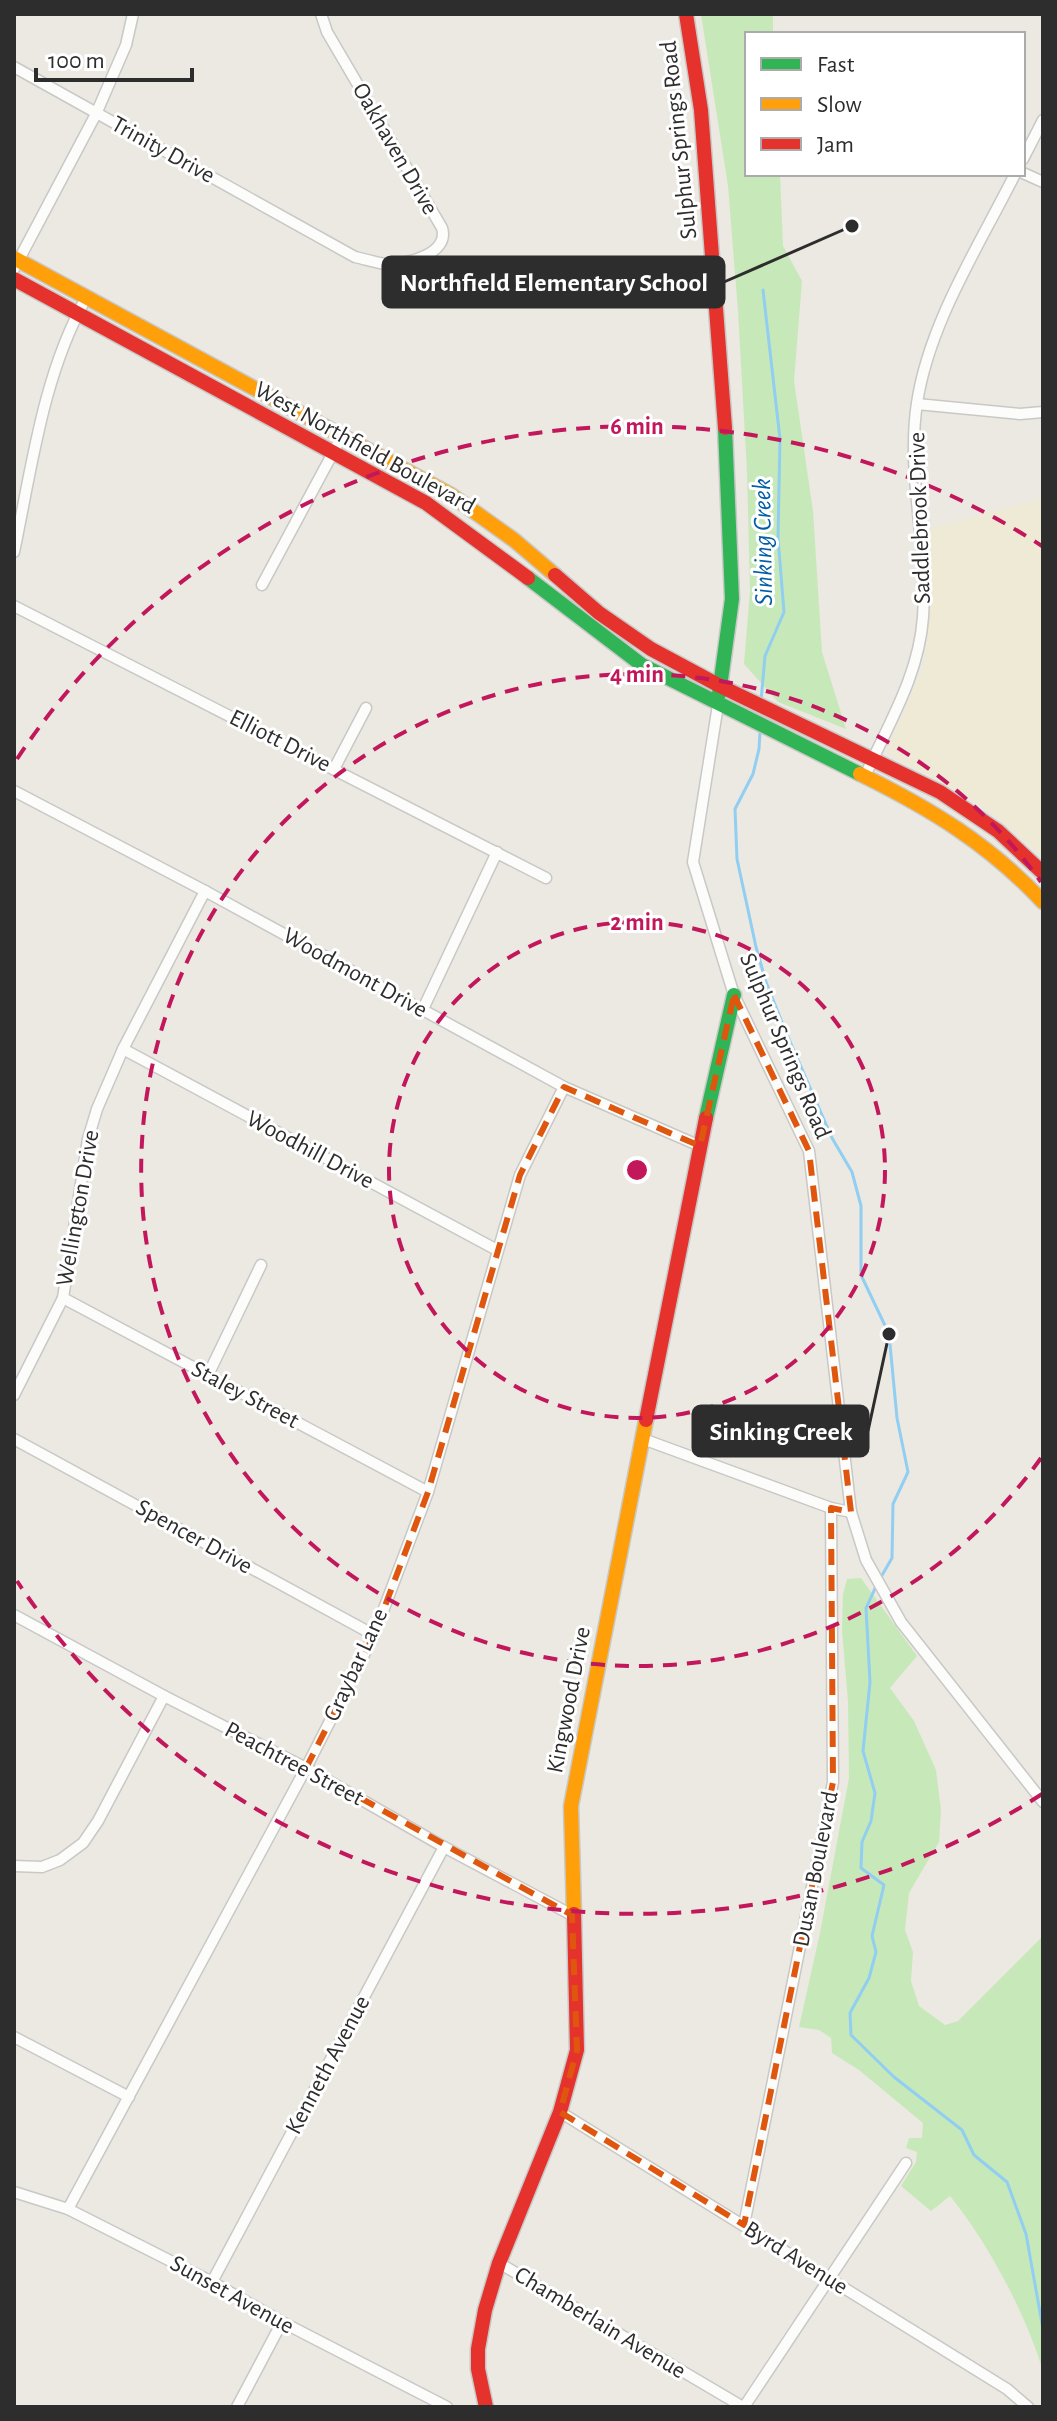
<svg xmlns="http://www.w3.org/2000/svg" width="1057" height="2421" font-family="'Alegreya Sans',sans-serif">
<rect width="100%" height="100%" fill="#ebe9e2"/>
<polygon fill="#eeead6" points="1043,498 1043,857 992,813 966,796 898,759 890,754 888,748 925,663 932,595 928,529"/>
<g fill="#c7e9b9">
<polygon points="701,14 773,14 773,34 747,34 747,174 780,174 783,246 802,281 794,381 813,511 822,652 846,729 778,702 744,664 750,591 747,472 738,311 728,186"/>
<path d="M861,1578L917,1656L890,1688L914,1721L936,1770L941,1810L939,1842L909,1893L905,1930L913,1952L911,1981L919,2006L945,2025L958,2021L1043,1936V2371C1025,2312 988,2243 950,2196L931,2211L901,2186L916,2162L917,2152L906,2148L909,2138H922L923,2123L859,2070L832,2053L831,2038L819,2030L799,2027L820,1933L849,1778L848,1701L842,1631L843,1594L847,1579Z"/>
</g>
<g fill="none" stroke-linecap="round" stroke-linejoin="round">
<g stroke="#91cef1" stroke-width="3">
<polyline points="761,701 765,656 784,612 778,538 780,439 763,290"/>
<polyline points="760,732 759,749 753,774 735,809 737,859 756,947 766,982 785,1030 832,1138 852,1172 861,1206 861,1275 889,1334 897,1418 908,1472 893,1504 892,1558 881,1577"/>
<polyline points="877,1584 866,1608 870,1682 863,1751 875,1793 871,1821 862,1842 861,1868 884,1885 872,1936 876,1952 869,1978 850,2013 851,2035 894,2077 962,2130 974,2155 1007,2182 1026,2234 1043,2329"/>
</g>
<defs>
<g id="street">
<path d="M14,67L355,257C365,259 376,263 386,264C406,265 450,254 442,228L327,32L321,14"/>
<polyline points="1023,159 1043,120"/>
<polyline points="1023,173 1043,182"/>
<polyline points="14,269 96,114 126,45 133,14"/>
<polyline points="917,404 1020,414 1043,412"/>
<path d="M14,552C32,466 43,375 86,298"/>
<polyline points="262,585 342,436"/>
<polyline points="14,606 546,878"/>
<polyline points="718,705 693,862 734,995 809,1151 851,1512 866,1560 901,1622 1043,1802"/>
<polyline points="334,769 366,708"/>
<path d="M865,776C889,723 919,675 923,617C928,545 906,475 917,403C929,323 979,246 1015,174"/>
<polyline points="14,791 205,891 564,1087 700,1146"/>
<polyline points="423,1009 497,852"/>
<polyline points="123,1049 497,1250"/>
<polyline points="63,1298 428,1492"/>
<polyline points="208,1375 261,1265"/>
<polyline points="14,1395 63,1298 88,1139 97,1109 123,1049 205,891"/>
<polyline points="14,1439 374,1635"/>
<polyline points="643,1439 831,1508 851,1512"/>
<polyline points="14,1615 164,1696 306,1768 444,1847 572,1915"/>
<polyline points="14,1866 42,1867 60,1860 83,1843 98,1821 164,1696"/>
<polyline points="14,2037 129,2097"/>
<polyline points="560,2112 1007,2389 1028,2407"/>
<polyline points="14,2192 68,2209 212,2282 282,2322 447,2407"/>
<polyline points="68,2209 306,1768 374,1635 428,1492 520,1175 564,1087"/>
<polyline points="744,2225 833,1782 831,1508"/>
<polyline points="499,2263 743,2407"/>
<polyline points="212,2282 444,1847"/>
<polyline points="237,2407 282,2322"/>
<polyline points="744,2407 906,2163"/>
</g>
<g id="fast">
<polyline points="528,578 642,665 860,774"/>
<polyline points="719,694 732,599 725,428"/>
<polyline points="706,1118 734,995"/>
</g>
<g id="slow">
<polyline points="14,258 451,495 514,540 555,575"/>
<path d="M860,774C931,809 989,844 1043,902"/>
<polyline points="574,1914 571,1806 646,1420"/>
</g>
<g id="jam">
<polyline points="686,14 701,110 725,428"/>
<polyline points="14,279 426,503 528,578"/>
<polyline points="555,575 599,613 651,649 720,686 940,792 998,831 1043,873"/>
<polyline points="646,1420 706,1118"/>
<polyline points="486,2407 478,2369 478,2349 485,2310 499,2263 560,2112 577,2050 574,1914"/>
</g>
</defs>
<use href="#street" stroke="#c8c8c7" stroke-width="13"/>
<use href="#fast" stroke="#c8c8c7" stroke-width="17"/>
<use href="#slow" stroke="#c8c8c7" stroke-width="17"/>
<use href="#jam" stroke="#c8c8c7" stroke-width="17"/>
<use href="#street" stroke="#fcfcfb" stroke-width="10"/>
<use href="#fast" stroke="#30b455" stroke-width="14"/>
<use href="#slow" stroke="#ff9f0a" stroke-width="14"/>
<use href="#jam" stroke="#e5322d" stroke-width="14"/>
</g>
<path fill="none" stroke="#df570e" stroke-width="6" stroke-dasharray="16 10" stroke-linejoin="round" d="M734,995L809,1151L851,1512L831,1508L833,1782L744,2225L560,2112L577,2050L572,1915L306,1768L374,1635L428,1492L520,1175L564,1087L700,1146Z"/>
<g fill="none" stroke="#c2185b" stroke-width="4" stroke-dasharray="14 10">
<circle cx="637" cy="1170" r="248"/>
<path d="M1041 1458A496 496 0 1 1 1041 882"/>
<path d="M1042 1794A744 744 0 0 1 17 1581M17 759A744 744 0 0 1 1042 546"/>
</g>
<g text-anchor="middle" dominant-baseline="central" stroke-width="6" stroke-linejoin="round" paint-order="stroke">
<g font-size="24" fill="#2d2d2d" stroke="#fff">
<text transform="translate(679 140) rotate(-96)">Sulphur Springs Road</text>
<text transform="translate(395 149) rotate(60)">Oakhaven Drive</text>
<text transform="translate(163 150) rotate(29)">Trinity Drive</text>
<text transform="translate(365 448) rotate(29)">West Northfield Boulevard</text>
<text transform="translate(920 518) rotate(-92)">Saddlebrook Drive</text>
<text transform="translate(280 741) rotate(27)">Elliott Drive</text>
<text transform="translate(355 973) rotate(29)">Woodmont Drive</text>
<text transform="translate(785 1046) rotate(67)">Sulphur Springs Road</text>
<text transform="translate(310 1150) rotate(28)">Woodhill Drive</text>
<text transform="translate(78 1208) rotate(-80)">Wellington Drive</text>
<text transform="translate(245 1395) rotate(28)">Staley Street</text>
<text transform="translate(194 1537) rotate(29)">Spencer Drive</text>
<text transform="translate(356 1665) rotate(-65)">Graybar Lane</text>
<text transform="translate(569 1700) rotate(-79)">Kingwood Drive</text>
<text transform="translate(294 1764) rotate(28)">Peachtree Street</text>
<text transform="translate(816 1869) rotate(-79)">Dusan Boulevard</text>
<text transform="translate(328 2065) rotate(-62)">Kenneth Avenue</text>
<text transform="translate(796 2258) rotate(32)">Byrd Avenue</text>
<text transform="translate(232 2295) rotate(29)">Sunset Avenue</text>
<text transform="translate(600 2323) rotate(31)">Chamberlain Avenue</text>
</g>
<g font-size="26" font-style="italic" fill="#045da9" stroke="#fff">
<text transform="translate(763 542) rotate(-91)">Sinking Creek</text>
</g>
</g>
<circle cx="637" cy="1170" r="12" fill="#c2185b" stroke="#fff" stroke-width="4"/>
<g font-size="24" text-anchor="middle" font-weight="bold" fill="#c2185b" stroke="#fff" stroke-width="6" stroke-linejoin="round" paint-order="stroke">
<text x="637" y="434">6 min</text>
<text x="637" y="682">4 min</text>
<text x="637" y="930">2 min</text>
</g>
<path fill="none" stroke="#2d2d2d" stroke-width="3" d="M852 226L724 282M889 1334L868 1431"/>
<g fill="#2d2d2d" stroke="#fff" stroke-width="3">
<circle cx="852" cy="226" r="8"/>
<circle cx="889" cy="1334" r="8"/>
</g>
<g fill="#2d2d2d" stroke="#2d2d2d" stroke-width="3">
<rect x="383" y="257" width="341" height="50" rx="8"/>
<rect x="693" y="1406" width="175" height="50" rx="8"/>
</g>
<g font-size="26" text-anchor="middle" font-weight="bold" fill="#fff">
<text x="554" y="291">Northfield Elementary School</text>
<text x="781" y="1440">Sinking Creek</text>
</g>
<rect width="1057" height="2421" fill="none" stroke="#2d2d2d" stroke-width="32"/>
<rect x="745" y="32" width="280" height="144" fill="#ffffff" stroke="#ababab" stroke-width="2"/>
<rect x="761" y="58" width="40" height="12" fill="#30b455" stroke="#ababab" stroke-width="2"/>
<text x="817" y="72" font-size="24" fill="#2d2d2d">Fast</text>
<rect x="761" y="98" width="40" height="12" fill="#ff9f0a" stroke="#ababab" stroke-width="2"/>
<text x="817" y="112" font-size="24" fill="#2d2d2d">Slow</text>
<rect x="761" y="138" width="40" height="12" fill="#e5322d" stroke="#ababab" stroke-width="2"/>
<text x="817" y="152" font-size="24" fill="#2d2d2d">Jam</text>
<path d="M36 68v12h156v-12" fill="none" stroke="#2d2d2d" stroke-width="4"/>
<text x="48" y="68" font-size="24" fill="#2d2d2d" stroke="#ffffff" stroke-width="6" paint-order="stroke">100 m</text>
</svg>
